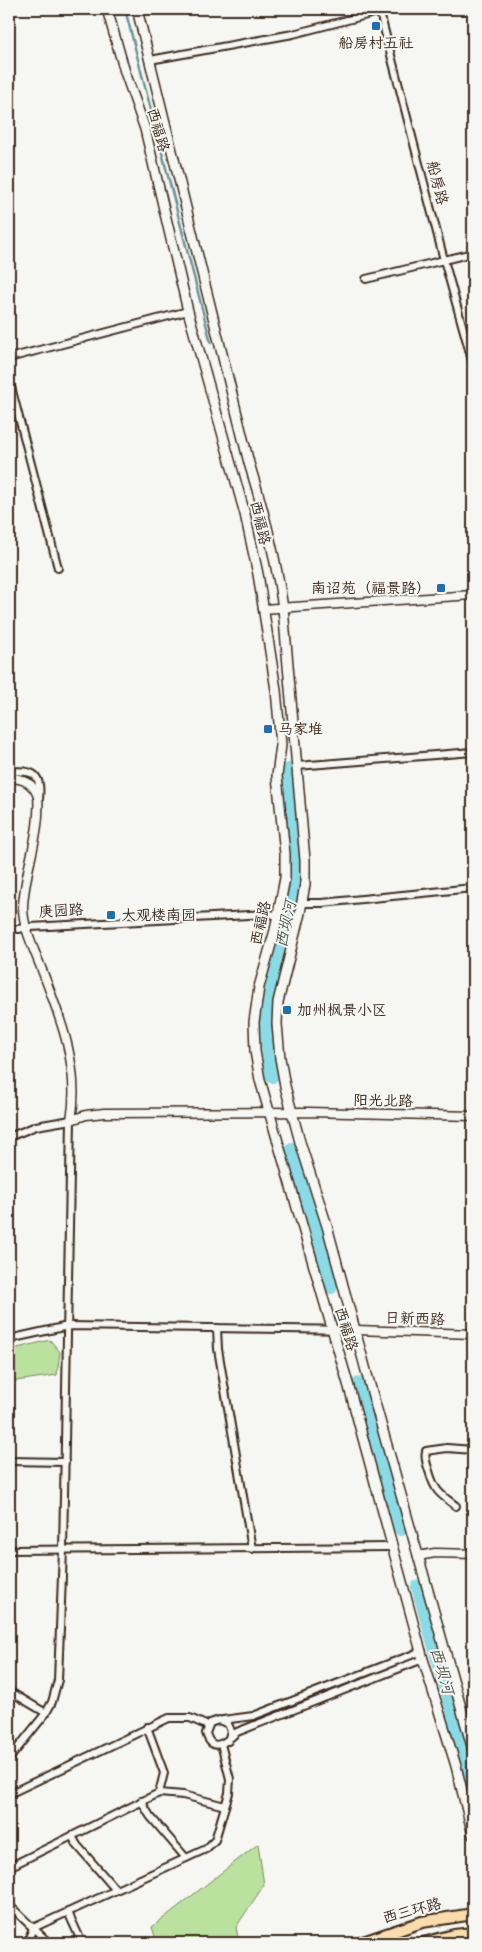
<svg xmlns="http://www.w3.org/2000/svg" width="482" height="1952" font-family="'Architects Daughter','LXGW WenKai TC',sans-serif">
<rect width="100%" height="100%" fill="#f6f6f2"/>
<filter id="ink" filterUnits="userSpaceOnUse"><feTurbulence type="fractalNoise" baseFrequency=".02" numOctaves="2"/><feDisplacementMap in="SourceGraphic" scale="10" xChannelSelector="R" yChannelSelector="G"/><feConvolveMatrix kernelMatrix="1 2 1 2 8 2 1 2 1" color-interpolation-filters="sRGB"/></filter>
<g filter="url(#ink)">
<g fill="#bae29e" stroke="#7a865e">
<polygon points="50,1340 60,1352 57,1375 9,1382 9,1350"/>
<polygon points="258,1844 264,1885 236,1927 239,1943 157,1943 152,1927"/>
</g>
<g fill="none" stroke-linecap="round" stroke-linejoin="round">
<polyline stroke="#6a9495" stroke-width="2.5" points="125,9 211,343"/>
<g stroke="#8adbe5" stroke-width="14">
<path d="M272,1076C267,1046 264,1016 271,985C279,951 293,917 296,881C299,845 291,807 289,770"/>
<polyline points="292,1149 331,1287"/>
<polyline points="359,1384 401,1529"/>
<polyline points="418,1587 473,1783"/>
</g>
<defs>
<g id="minor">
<polyline points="379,9 444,260 473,364"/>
<polyline points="150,60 293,34 390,9"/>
<polyline points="366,279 473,253"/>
<polyline points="9,358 188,311"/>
<polyline points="9,379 58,568"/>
<polyline points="297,766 473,752"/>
<path d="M9,771C33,771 42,772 39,799"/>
<polyline points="302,903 322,903 473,888"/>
<polyline points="18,929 31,927 266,914 278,915"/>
<polyline points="9,1137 36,1126 71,1120 63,1550 58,1680 52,1702 46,1713 9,1759"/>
<polyline points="217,1328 218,1349 252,1549"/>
<polyline points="9,1339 68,1326 356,1330"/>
<polyline points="9,1461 65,1462"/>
<path d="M456,1506C440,1494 435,1492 429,1471C427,1464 424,1459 426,1451L447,1448L473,1450"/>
<polyline points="9,1550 393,1547"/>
<polyline points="9,1691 46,1713"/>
<polyline points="223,1720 253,1716 422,1651"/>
<polyline points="147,1727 164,1773 159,1793"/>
<path d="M228,1741L231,1731L228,1724L219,1720L210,1723L206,1733C212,1755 227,1741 237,1732L423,1659"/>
<polyline points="9,1794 169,1718 190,1718 208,1726"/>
<polyline points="141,1801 150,1816 186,1858"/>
<polyline points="72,1836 77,1845 116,1890"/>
<polyline points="9,1867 159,1793 183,1795 225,1806"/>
<polyline points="9,1905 49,1943"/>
<polyline points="68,1912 82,1943"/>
<polyline points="27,1943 33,1928 206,1849 215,1840 229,1793 230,1779 221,1744"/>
</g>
<g id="tertiary">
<polyline points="263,609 473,595"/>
<path d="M9,778C22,778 34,783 38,797C39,803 38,810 38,816C36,847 24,876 23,907C23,927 33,947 40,965C59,1014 81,1067 71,1120L86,1115L104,1113L308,1112L473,1116"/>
<polyline points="356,1330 473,1334"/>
<polyline points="418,1556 435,1553 473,1554"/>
</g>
<g id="secondary">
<polyline points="107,9 125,72 145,129 188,311 245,514 258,574 276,690 281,745 277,776 285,854 285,878 275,930 259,987 254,1022 255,1051 260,1080 349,1387 423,1659 456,1766 473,1835"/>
<path d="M137,9L249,463C264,511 276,558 283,608L305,860V884L300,913L278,1002L277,1024L280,1058L285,1086L300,1142L327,1226L368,1378L473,1750"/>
</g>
<g id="primary">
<polyline points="360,1943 422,1922 473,1914"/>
<polyline points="423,1943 454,1935 473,1933"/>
</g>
</defs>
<use href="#minor" stroke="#3b2a1e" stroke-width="10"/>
<use href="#tertiary" stroke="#3b2a1e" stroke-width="11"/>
<use href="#secondary" stroke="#3b2a1e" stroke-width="12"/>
<use href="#primary" stroke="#3b2a1e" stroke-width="14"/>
<use href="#minor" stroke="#f6f6f2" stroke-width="6"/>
<use href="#tertiary" stroke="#f6f6f2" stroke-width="8"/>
<use href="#secondary" stroke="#f6f6f2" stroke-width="9"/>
<use href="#primary" stroke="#fbddab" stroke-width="10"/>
</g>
</g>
<g fill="#1f6fb2" stroke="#f6f6f2" stroke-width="2">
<rect x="371" y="21" width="10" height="10" rx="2.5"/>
<rect x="436" y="583" width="10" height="10" rx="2.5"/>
<rect x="263" y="724" width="10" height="10" rx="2.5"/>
<rect x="106" y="910" width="10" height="10" rx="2.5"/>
<rect x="282" y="1005" width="10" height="10" rx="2.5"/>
</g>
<g text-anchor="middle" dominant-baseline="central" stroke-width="4" stroke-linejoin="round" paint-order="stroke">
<g font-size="15" fill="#3b2a1e" stroke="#f6f6f2" text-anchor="start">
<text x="376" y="43" text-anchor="middle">船房村五社</text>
<text x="431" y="588" text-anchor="end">南诏苑（福景路）</text>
<text x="278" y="729">马家堆</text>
<text x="121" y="915">大观楼南园</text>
<text x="297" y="1010">加州枫景小区</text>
</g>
<g font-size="15" fill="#3b2a1e" stroke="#f6f6f2">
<text transform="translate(158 130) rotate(74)">西福路</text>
<text transform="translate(437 183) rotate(76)">船房路</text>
<text transform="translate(260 523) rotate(77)">西福路</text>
<text transform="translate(61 911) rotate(-3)">庚园路</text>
<text transform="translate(261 923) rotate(-77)">西福路</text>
<text transform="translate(383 1101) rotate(1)">阳光北路</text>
<text transform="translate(415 1319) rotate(2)">日新西路</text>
<text transform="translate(346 1329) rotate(73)">西福路</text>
<text transform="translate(412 1911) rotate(-15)">西三环路</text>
</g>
<g font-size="16" font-style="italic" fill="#4f5650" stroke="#f6f6f2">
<text transform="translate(286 924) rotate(-78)">西坝河</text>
<text transform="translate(442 1671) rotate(74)">西坝河</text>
</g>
</g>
<rect width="482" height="1952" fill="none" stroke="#f6f6f2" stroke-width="30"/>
<rect x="15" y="15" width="452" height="1922" fill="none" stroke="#3b2a1e" stroke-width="2" filter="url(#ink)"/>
</svg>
